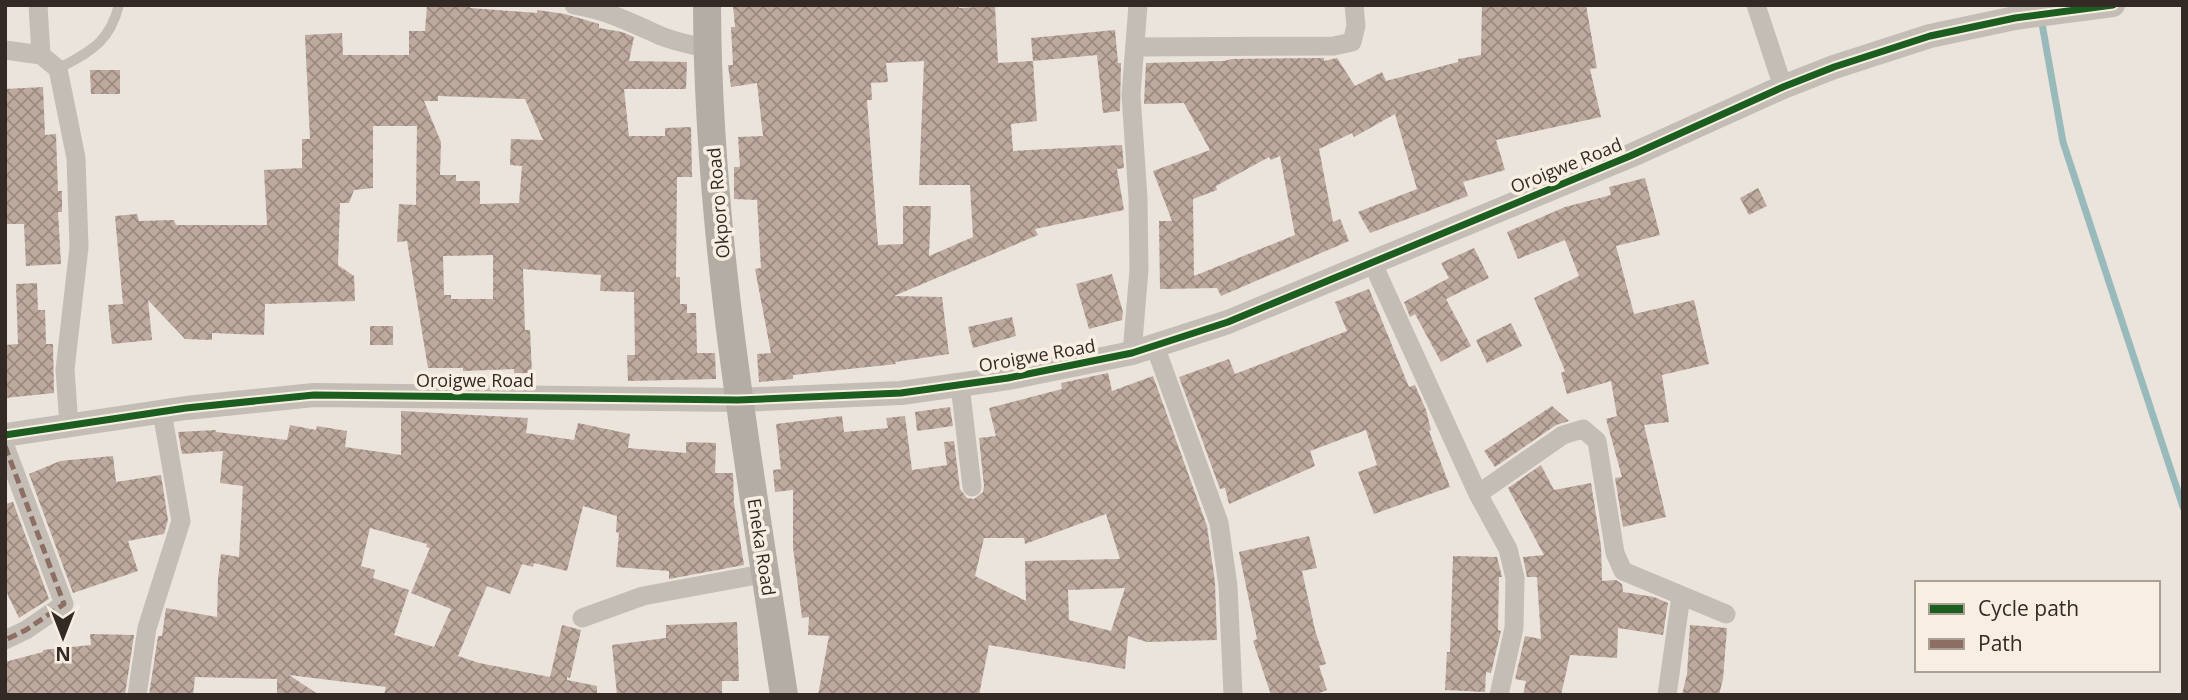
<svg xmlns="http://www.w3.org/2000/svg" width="2188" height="700" font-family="'Open Sans',sans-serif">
<defs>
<pattern id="building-cross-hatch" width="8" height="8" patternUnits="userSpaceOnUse" patternTransform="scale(1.75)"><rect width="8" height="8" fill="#bea99e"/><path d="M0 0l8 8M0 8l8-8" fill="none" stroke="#9b8a81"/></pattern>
</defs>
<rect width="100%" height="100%" fill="#eae4dc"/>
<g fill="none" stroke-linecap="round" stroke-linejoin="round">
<polyline stroke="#99babb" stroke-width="7" points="2041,18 2063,142 2183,507"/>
</g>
<g fill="url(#building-cross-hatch)" fill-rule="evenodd">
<path d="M427,5H470V8L537,13V10L565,14L599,24V28L622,32L634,37L629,61L687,62L686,89H624L629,136H665V128L691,127L692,177H677L676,277H680V304H687V313H696L697,353H715L716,379L628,381L627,355H635L634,292L600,291L601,275L523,269L525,330H530L532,373H514V369L463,371V368H428L407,241L397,242L399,204L416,205L417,126H373V188L354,190L349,203H340L338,265L354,276L355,301L265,304L264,335L212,333V340L185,339L148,300L152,340L112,344L108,305L123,304L115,216L137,214L139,221L174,220L176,225H267L264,170L302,168V139H310L305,35L342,33L343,55H409V31H425ZM438,96L525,99L543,140L511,139L510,165L522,166L519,203L480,204V181H456V175H440L441,142L424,101H438ZM493,255V299H451V295H444L443,256Z"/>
<path d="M733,5H959V8L995,6L998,63L1033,61L1037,121L1011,124L1013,151L1122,145L1124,168L1117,169L1124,210L1035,229L1038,235L894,296L942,297L949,354L895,362L896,364L793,375V379L759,382L757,354L771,353L755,269L761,268L757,200L734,199V167H740L738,137L763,136L757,83L731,87L728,65H733L731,27H735ZM924,61L919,185H970L973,237L929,256L931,206H903V244L878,245L867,100H872L871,83L888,82L886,63Z"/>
<path d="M1482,5H1586L1597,68L1590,69L1601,117L1496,140L1505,170L1463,182L1468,196L1370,233L1358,212L1417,189L1395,114L1354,137L1352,133L1319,149L1333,222L1340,219L1349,241L1221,296L1217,288L1160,289L1159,221H1172L1153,171L1210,150L1184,103L1144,104L1146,63L1224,61L1232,59L1324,58V61L1337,58L1355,86L1382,72L1386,81L1458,62V59L1481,55ZM1280,156L1295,235L1194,276L1193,199L1217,190L1216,186L1269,157L1271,160Z"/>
<polygon points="1115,30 1118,63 1121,63 1120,111 1103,113 1097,55 1033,61 1031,38"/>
<polygon points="90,70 120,70 120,94 91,94"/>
<polygon points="43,87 45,135 56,134 58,191 62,191 62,212 58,212 61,264 26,266 24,224 5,224 5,89"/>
<polygon points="1645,178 1660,235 1616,246 1634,314 1694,300 1709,364 1662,375 1669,422 1644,425 1666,517 1623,527 1615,478 1622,477 1606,419 1617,416 1611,381 1567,394 1561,373 1565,371 1534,298 1579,276 1565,240 1518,259 1507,232 1565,207 1611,195 1609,187"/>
<polygon points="1758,188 1767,206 1749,215 1740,198"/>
<polygon points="1474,248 1489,278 1446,299 1471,346 1441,362 1415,314 1410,317 1404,302 1449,278 1441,263"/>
<polygon points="1112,274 1123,312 1122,320 1089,329 1076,284"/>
<polygon points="37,283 38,310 45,310 46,344 53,344 54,393 5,398 5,345 18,344 16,284"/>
<polygon points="1369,289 1409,387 1415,385 1426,410 1431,430 1429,431 1450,487 1374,514 1358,472 1377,465 1366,430 1310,451 1315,466 1229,504 1225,488 1220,489 1179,377 1229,359 1235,374 1347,331 1335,302"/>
<polygon points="1012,317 1016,336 973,348 968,327"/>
<polygon points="1511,323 1522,346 1487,363 1476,340"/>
<rect x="370" y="326" width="23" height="19"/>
<path d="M1108,373L1112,391L1153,376L1207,526L1215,582L1217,640L1147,642L1128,636L1125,669L989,645L979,695H818L829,636L808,635L809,617L802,618L793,547V490L775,492L773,470L781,469L776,424L842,416L844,432L888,428L886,418L905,416L912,470L947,465L944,442L954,441L960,489L967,498L974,499L983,492L984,486L979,438L996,436L989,408L1062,389L1061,383ZM1106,514L1120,559L1025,561L1026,601L975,576L984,538H1024L1025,544ZM1125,588L1111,631L1069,620L1068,590Z"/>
<polygon points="1552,406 1569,421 1556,425 1495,467 1484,451"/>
<polygon points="950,407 953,426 917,431 915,412"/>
<path d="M401,411L528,418L526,433L574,440L578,423L630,434L628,448L686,453V442L716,443L715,473H733L734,503L744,565L669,579V571L616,567L619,533L616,532L617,516L583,506L567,571L534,563L533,567L522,564L510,594L487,586L458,656L479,663L550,677L562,625L581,630L570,678L567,677V680L597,686V695H384L386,687L289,675L319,695H277V679L195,677L193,695H149L158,636H162L166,608L217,617L218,578L221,554L239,557L243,486L220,483L223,451L182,454L178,432L216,430V432L287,440L290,425L316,430L317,426L347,431L345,447L401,455ZM370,528L427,544L426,547L430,548L411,593L451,609L434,647L394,635L409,590L373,578L375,570L361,566Z"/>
<polygon points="113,456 116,482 161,475 168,520 164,534 128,541 138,571 73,593 29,474 60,461"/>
<polygon points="1541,465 1554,490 1591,483 1601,546 1602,581 1616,580 1622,584 1623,592 1654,597 1668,603 1663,635 1618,628 1617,658 1570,655 1561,695 1523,695 1526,681 1515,679 1525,636 1541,639 1537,577 1527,577 1523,557 1544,555 1508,488"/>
<polygon points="13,502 49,599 19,618 5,589 5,504"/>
<polygon points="1309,536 1317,568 1302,571 1315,630 1326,664 1319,666 1327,690 1314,695 1271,695 1253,641 1257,639 1239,552"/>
<polygon points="1453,556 1497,557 1502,577 1499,577 1498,630 1501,631 1491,673 1486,672 1485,692 1445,690 1447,652 1450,652"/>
<polygon points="737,622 739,681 722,681 722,695 617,695 612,645 666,638 666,625"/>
<polygon points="1690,625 1727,628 1723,679 1719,695 1682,695 1687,674"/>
<polygon points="90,634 134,635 125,695 5,695 5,662 43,652 43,650 91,645"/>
</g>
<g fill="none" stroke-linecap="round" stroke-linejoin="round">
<path stroke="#c3bdb6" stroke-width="10" d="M58,69C90,51 109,44 119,5"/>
<g stroke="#c3bdb6" stroke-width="19">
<polyline points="38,5 41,55"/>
<path d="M574,5C608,11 630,22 661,36C676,42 693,45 708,49"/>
<polyline points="1756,5 1783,87"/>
<polyline points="1135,47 1334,46 1352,42 1356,26 1354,5"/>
<polyline points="5,50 41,55 58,69 76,158 79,247 65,370 69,425"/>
<polyline points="1372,262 1478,494 1508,549 1515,578 1514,628 1499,695"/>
<polyline points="1155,346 1219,523 1228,586 1233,695"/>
<polyline points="1132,353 1139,270 1138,198 1131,95 1138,5"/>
<polyline points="960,385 972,487"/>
<polyline points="5,446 64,604 26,630 5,640"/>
<polyline points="1478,494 1563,435 1583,429 1597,441 1615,553 1623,571 1726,614"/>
<polyline points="582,618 643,596 767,573"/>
<polyline points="137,695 147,628 181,521 162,412"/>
<polyline points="1667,695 1681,596"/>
</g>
<polyline stroke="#c3bdb6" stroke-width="24" points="5,435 186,408 314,395 738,400 901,393 1008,378 1132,353 1228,322 1630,156 1783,87 1834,67 1930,36 2015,18 2113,5"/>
<path stroke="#b4ada6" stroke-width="28" d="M707,5C708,237 749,466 784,695"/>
<polyline stroke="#8d6e63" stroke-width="5" stroke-dasharray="10 5" stroke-linecap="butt" points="5,446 64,604 26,630 5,640"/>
<defs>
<polyline id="cycleway" points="5,435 186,408 314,395 738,400 901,393 1008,378 1132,353 1228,322 1630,156 1783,87 1834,67 1930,36 2015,18 2113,5"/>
</defs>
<use href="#cycleway" stroke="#f8efe2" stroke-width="11"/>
<use href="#cycleway" stroke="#1b5e20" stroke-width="7"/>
</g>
<g text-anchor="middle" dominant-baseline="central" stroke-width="7" stroke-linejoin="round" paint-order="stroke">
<g font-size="18" fill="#332a25" stroke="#f8efe2">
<text transform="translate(1566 165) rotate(-22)">Oroigwe Road</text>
<text transform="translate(718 203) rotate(-95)">Okporo Road</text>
<text transform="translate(1037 355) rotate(-10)">Oroigwe Road</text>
<text x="475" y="380">Oroigwe Road</text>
<text transform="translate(762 547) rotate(81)">Eneka Road</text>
</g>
</g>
<rect width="2188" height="700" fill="none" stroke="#332a25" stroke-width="14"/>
<rect x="1915" y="581" width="245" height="91" fill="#f8efe2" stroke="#a9a096" stroke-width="2"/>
<rect x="1929" y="604" width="35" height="10" fill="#1b5e20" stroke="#a9a096" stroke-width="2"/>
<text x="1978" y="616" font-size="21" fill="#332a25">Cycle path</text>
<rect x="1929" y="639" width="35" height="10" fill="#8d6e63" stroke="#a9a096" stroke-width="2"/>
<text x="1978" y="651" font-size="21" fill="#332a25">Path</text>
<g transform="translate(63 637) rotate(180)" stroke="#f8efe2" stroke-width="5" paint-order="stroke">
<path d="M0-5L12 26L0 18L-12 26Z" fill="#332a25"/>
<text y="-10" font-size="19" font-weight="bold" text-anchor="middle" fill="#332a25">N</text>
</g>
</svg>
